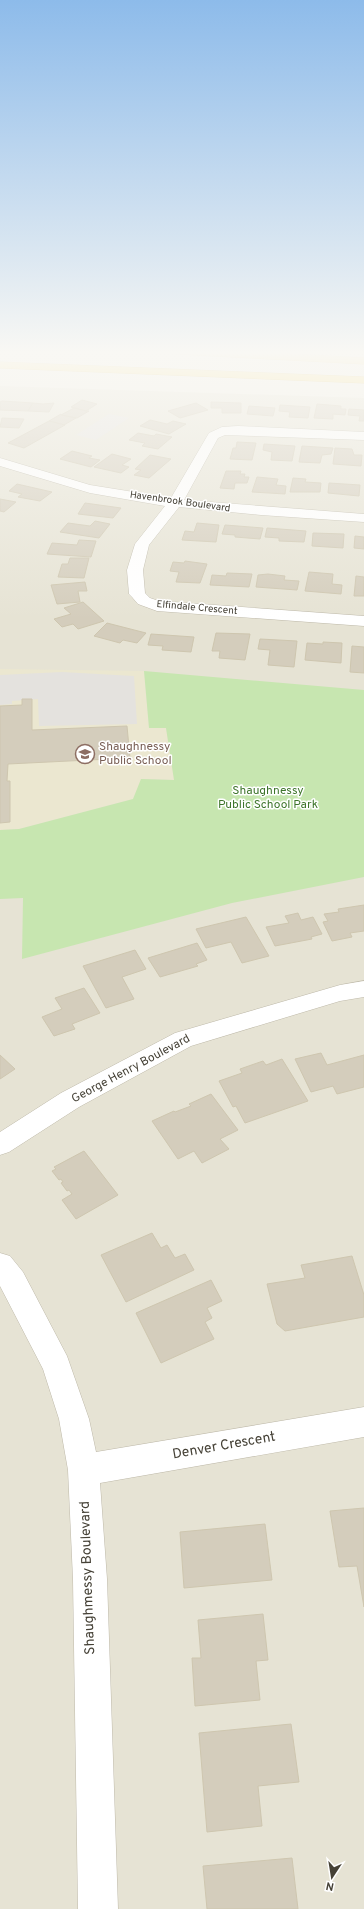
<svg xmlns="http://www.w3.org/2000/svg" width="364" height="1909" font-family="Overpass,sans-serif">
<rect width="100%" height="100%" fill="#f2f0e6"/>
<polygon fill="#e6e3d4" points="0,386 364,398 364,1909 0,1909"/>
<polygon fill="#ebe7d0" points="0,669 144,671 149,728 166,728 175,780 142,779 133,799 19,829 0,830"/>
<polygon fill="#c7e6b0" points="144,671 364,690 364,877 232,903 22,959 23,898 0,899 0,830 19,829 133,799 141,779 174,780 166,728 149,728"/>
<g fill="#e4e2de">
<polygon points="109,414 129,418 96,440 76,435"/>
<polygon points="62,672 134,676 137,724 39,726 38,699 12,701 12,704 0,705 0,675"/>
</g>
<g fill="#d4cdbc" stroke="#cec6af">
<polygon points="82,400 97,404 86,411 71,407"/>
<polygon points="0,402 2,401 33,403 28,411 0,410"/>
<polygon points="211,402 241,403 241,413 222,413 222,408 211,408"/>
<polygon points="33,403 43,404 54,403 49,412 28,411"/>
<polygon points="196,403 208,410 180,418 168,411"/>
<polygon points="317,404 341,406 341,409 346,409 345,415 333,414 333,419 314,418"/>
<polygon points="280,405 310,407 308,418 289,417 290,412 279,411"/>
<polygon points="249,406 275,408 273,416 247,414"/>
<polygon points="74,408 86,411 89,411 77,418 61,415"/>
<polygon points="349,409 364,410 364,421 359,421 360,416 348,415"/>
<polygon points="61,414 61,415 76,418 64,425 49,421"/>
<polygon points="2,418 24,419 19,428 0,427"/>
<polygon points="150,420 167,424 173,421 186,424 169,434 140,426"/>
<polygon points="49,421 65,425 24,448 8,443"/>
<polygon points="138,433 154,436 156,434 172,437 158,449 142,446 145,443 129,440"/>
<polygon points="237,442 256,443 252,460 230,459 233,448 236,448"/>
<polygon points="264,444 295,446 292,461 271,460 272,452 263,450"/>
<polygon points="302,446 333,448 331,454 322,455 320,463 299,462"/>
<polygon points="335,448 352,449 354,455 362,455 361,466 333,464"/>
<polygon points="72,451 92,456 89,458 100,460 91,467 60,459"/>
<polygon points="112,454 131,459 122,465 129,467 121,473 94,467"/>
<polygon points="150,455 171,459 149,478 134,475 141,470 135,469"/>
<polygon points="226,471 241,471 240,474 245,474 244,477 249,477 247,483 235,483 234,489 220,488"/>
<polygon points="257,477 278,479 276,485 286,486 285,494 252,492"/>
<polygon points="293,478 306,479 305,482 321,483 320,492 290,492"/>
<polygon points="329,483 360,485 359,496 328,493"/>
<polygon points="17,484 52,492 40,501 18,497 22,494 9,491"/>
<polygon points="0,499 16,502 4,512 0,511"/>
<polygon points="85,503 121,508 113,518 78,514"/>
<polygon points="95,521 110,524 99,538 60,532 68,523 90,526"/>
<polygon points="197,523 219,525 216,542 182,540 185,531 194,532"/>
<polygon points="225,525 238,526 263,528 260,539 235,537 235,535 222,534"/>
<polygon points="267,528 306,531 304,542 279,541 279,538 265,537"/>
<polygon points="313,533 344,534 343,548 312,546"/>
<polygon points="355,536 364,537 364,549 354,548"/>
<polygon points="79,540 96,541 91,557 47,554 52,543 77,545"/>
<polygon points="70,558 89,558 84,578 58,577 62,564 68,564"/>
<polygon points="185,561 207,564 200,583 176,582 179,572 170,571 173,562 184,563"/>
<polygon points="309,572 333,574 332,584 342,585 341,594 305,591"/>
<polygon points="227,573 252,574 249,587 210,585 212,575 226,576"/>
<polygon points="268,574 285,576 284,580 299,581 297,590 256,587 258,575"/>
<polygon points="356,576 364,577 364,596 354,596"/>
<polygon points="85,582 87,591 78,591 80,602 57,604 51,585"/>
<polygon points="83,602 104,621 78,629 73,624 62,627 54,619 71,614 64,608"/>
<polygon points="107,623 146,633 137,643 123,640 120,643 94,636"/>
<polygon points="216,633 250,634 245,660 219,658 220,651 212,651"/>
<polygon points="151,634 194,637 191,652 162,650 163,646 148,645"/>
<polygon points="260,639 297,641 294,667 268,665 270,650 258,649"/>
<polygon points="323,642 342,643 341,663 305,660 307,643 323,644"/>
<polygon points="352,646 364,647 364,673 350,672"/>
<polygon points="22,699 32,699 32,730 127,726 130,758 8,764 7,781 10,781 10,822 0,823 0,706 22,705"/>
<polygon points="364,905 364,931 350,933 352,937 332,941 323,922 328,921 324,914 339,912 338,909"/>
<polygon points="298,913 301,920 313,917 322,934 311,937 312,939 275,946 266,927 289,923 285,916"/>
<polygon points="246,917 269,956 242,963 231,942 206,948 196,929"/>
<polygon points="197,943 207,960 196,964 198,966 160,977 148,958"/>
<polygon points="135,950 146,969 122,977 134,999 106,1008 83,966"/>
<polygon points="84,988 100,1013 72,1024 75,1029 54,1036 42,1017 62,1009 55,998"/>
<polygon points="321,1053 327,1065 364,1055 364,1087 337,1094 333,1086 311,1092 295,1059"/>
<polygon points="0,1055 15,1069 0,1079"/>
<polygon points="282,1059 308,1101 245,1123 236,1106 233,1107 219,1081 242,1073 240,1069 263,1061 266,1065"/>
<polygon points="211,1094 238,1130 220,1139 229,1149 202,1163 194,1151 178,1159 152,1121 174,1111 175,1112 191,1106 189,1104"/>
<polygon points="84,1151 118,1195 76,1219 62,1200 72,1194 69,1190 67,1191 61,1183 63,1182 61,1179 59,1180 52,1171 56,1169 54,1167"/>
<polygon points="152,1233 161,1248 167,1245 175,1258 185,1254 194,1270 126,1302 101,1255"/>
<polygon points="352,1256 364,1295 364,1317 285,1331 277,1324 267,1284 305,1278 301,1265"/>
<polygon points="211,1280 222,1301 207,1308 212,1318 205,1322 214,1339 161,1363 136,1313"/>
<polygon points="364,1508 364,1607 357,1566 339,1567 330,1511"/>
<polygon points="265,1524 272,1580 184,1588 180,1532"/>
<polygon points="263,1614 268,1660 256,1661 260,1700 195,1706 192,1658 201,1658 198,1620"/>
<polygon points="291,1724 299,1782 258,1786 262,1826 207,1832 199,1733"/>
<polygon points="292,1858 298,1909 207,1909 203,1866"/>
</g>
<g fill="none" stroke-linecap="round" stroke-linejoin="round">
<defs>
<g id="minor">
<polygon points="238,426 364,432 364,440 225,435 218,438 184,500 364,514 364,522 261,515 179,507 149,545 143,570 145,593 150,598 159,601 364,616 364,626 157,611 138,604 132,597 129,594 127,570 135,544 165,506 90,493 0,466 0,458 90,485 171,498 209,433 222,427"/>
<polygon points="364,981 364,997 340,1001 191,1046 79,1107 9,1152 0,1155 0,1132 61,1093 175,1033 340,985"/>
<polygon points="0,1253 10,1256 23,1272 67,1356 89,1419 96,1452 364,1407 364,1437 100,1483 107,1579 118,1909 78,1909 73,1579 68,1470 59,1419 43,1369 0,1286"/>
</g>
<g id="highway">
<polygon points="170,351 243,351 364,358 364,364 175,354"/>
<polygon points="0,362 364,377 364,383 0,368"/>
</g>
</defs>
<use href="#minor" stroke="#beb9a9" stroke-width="1"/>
<use href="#highway" stroke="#d8b23a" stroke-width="1"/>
<use href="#minor" fill="#fff" fill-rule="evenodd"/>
<use href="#highway" fill="#f9db6a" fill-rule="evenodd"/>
</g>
<linearGradient id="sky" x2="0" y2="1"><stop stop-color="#8dbbea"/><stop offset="0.57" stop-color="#f9f8f4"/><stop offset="1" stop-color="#f9f8f4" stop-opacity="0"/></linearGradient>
<rect width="364" height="619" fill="url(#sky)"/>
<defs>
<symbol id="school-ring" viewBox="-11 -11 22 22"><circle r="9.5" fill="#fff" stroke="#8d6e63" stroke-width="1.5"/><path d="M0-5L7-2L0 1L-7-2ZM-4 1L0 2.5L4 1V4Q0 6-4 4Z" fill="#8d6e63"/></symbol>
</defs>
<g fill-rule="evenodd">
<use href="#school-ring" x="74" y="743" width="22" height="22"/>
</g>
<g text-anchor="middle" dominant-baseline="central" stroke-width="3" stroke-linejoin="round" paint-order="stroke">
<g font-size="10" fill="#454136" stroke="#fff">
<text transform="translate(180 502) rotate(8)">Havenbrook Boulevard</text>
<text transform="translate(197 608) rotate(5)">Elfindale Crescent</text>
</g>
<g font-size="12" fill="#785e54" stroke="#fff" text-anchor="start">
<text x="99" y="747">Shaughnessy<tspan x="99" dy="14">Public School</tspan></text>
</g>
<g font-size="12" fill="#3e752b" stroke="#fff">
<text x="268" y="791">Shaughnessy<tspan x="268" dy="14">Public School Park</tspan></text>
</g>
<g font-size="12" fill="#454136" stroke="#fff">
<text transform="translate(131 1069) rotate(-28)">George Henry Boulevard</text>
</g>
<g font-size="14" fill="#454136" stroke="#fff">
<text transform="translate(224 1446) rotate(-10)">Denver Crescent</text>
<text transform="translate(88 1578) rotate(-92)">Shaughmessy Boulevard</text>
</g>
</g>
<g transform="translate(332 1877) rotate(192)" stroke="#ffffff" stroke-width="3" paint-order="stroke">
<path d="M0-3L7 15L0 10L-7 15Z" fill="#454136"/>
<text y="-6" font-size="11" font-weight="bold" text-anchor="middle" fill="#454136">N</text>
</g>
</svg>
